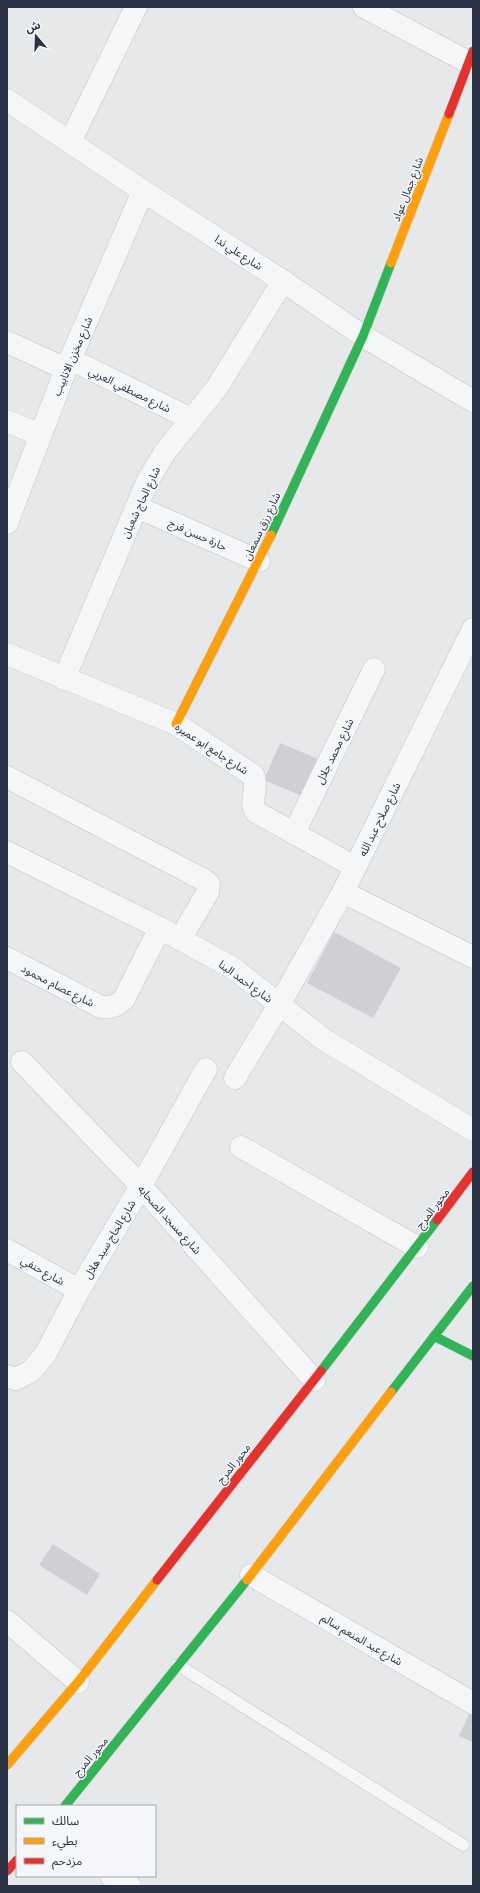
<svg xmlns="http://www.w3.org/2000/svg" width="480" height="1893" font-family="Manrope,'Noto Sans Arabic',sans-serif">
<rect width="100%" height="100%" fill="#e6e8ea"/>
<g fill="#ced0d3">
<polygon points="280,743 323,761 307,798 264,780"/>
<polygon points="334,932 401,968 373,1018 307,983"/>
<polygon points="53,1544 100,1574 87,1595 39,1565"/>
<polygon points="473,1705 473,1742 459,1736"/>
</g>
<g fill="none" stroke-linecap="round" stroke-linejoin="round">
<defs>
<polyline id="lane" points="178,1665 463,1845"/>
<g id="street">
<polyline points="364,7 468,62"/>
<polyline points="7,100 143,191 283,281 363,336 473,401"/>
<polyline points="70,142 136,7"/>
<polyline points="7,342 66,369"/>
<polyline points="70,359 191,419"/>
<polyline points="7,421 40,435"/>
<polyline points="137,507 259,561"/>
<polyline points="7,523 66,369 143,191"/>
<path d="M7,654L176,724L254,776C258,788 249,802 256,812L355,867"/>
<polyline points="64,679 147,482 165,452 216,389 283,281"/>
<polyline points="7,777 204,880 209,884 208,892 180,939"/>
<polyline points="294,833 374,669"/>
<polyline points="7,852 160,928 233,968 323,1039 473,1130"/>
<polyline points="343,892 473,957"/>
<path d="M7,958L101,1007C112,1008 116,1006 124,999L160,928"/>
<polyline points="22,1062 141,1186 314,1380"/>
<polyline points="235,1078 279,1005 343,892 473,629"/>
<polyline points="241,1147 417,1247"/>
<polyline points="7,1250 79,1290"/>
<polyline points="7,1376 16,1379 31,1371 45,1355 79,1290 141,1186 206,1069"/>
<polyline points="251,1575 473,1703"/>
<polyline points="7,1621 78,1682"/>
<polyline points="111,1876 130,1886"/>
</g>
<g id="fast">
<polyline points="271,535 363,336 391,263"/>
<polyline points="434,1336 473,1356"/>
<polyline points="321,1371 437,1220"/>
<polyline points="391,1392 473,1286"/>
<polyline points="65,1806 247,1580"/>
</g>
<g id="slow">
<polyline points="391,263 449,114"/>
<polyline points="176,724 271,535"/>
<polyline points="247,1580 391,1392"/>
<polyline points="7,1765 78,1682 157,1580"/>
</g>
<g id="jam">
<polyline points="449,114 473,51"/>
<polyline points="437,1220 473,1172"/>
<polyline points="157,1580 321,1371"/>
<polyline points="7,1871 17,1860"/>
</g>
</defs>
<use href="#lane" stroke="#c4c6c8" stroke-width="13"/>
<use href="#street" stroke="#c4c6c8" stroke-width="23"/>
<use href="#fast" stroke="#c4c6c8" stroke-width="10"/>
<use href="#slow" stroke="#c4c6c8" stroke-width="10"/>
<use href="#jam" stroke="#c4c6c8" stroke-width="10"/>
<use href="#lane" stroke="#f5f6f7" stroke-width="12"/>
<use href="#street" stroke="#f5f6f7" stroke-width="22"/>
<use href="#fast" stroke="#30b455" stroke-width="9"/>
<use href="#slow" stroke="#ff9f0a" stroke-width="9"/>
<use href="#jam" stroke="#e5322d" stroke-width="9"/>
</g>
<g text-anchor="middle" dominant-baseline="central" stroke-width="3" stroke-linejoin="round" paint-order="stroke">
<g font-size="11" fill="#2b3445" stroke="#f4f6f9">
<text transform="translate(407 189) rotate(-69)">شارع جمال عواد</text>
<text transform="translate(239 252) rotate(33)">شارع علي ندا</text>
<text transform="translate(72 356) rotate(-67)">شارع مخزن الانابيب</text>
<text transform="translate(130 389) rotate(26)">شارع مصطفي العربي</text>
<text transform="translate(140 502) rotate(-65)">شارع الحاج شعبان</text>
<text transform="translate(261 526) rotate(-65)">شارع رزق سمعان</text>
<text transform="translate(198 534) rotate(24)">حارة حسن فرج</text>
<text transform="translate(212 748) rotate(33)">شارع جامع ابو عميره</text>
<text transform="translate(334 751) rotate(-64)">شارع محمد جلال</text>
<text transform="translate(379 819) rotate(-64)">شارع صلاح عبد الله</text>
<text transform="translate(246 981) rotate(36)">شارع احمد البنا</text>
<text transform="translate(58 985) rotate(27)">شارع عصام محمود</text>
<text transform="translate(432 1208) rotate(-53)">محور المرج</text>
<text transform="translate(170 1219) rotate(48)">شارع مسجد الصحابه</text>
<text transform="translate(109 1239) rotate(-59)">شارع الحاج سيد هلال</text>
<text transform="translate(43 1270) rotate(29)">شارع حنفي</text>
<text transform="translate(233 1463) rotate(-52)">محور المرج</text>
<text transform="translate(362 1639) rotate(30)">شارع عبد المنعم سالم</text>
<text transform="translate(90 1756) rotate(-50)">محور المرج</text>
</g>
</g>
<rect width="480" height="1893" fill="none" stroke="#2b3445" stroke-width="16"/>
<rect x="16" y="1805" width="140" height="72" fill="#f4f6f9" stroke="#a4a8b1"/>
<rect x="24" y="1818" width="20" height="6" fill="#30b455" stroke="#a4a8b1"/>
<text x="52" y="1825" font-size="12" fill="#2b3445">سالك</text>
<rect x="24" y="1838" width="20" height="6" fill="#ff9f0a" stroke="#a4a8b1"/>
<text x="52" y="1845" font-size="12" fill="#2b3445">بطيء</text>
<rect x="24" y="1858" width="20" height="6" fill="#e5322d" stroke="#a4a8b1"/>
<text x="52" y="1865" font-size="12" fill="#2b3445">مزدحم</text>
<g transform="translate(36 36) rotate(341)" stroke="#f4f6f9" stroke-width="3" paint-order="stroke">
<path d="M0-3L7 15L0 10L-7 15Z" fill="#2b3445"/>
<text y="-6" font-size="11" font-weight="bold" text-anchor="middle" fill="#2b3445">ش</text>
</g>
</svg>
